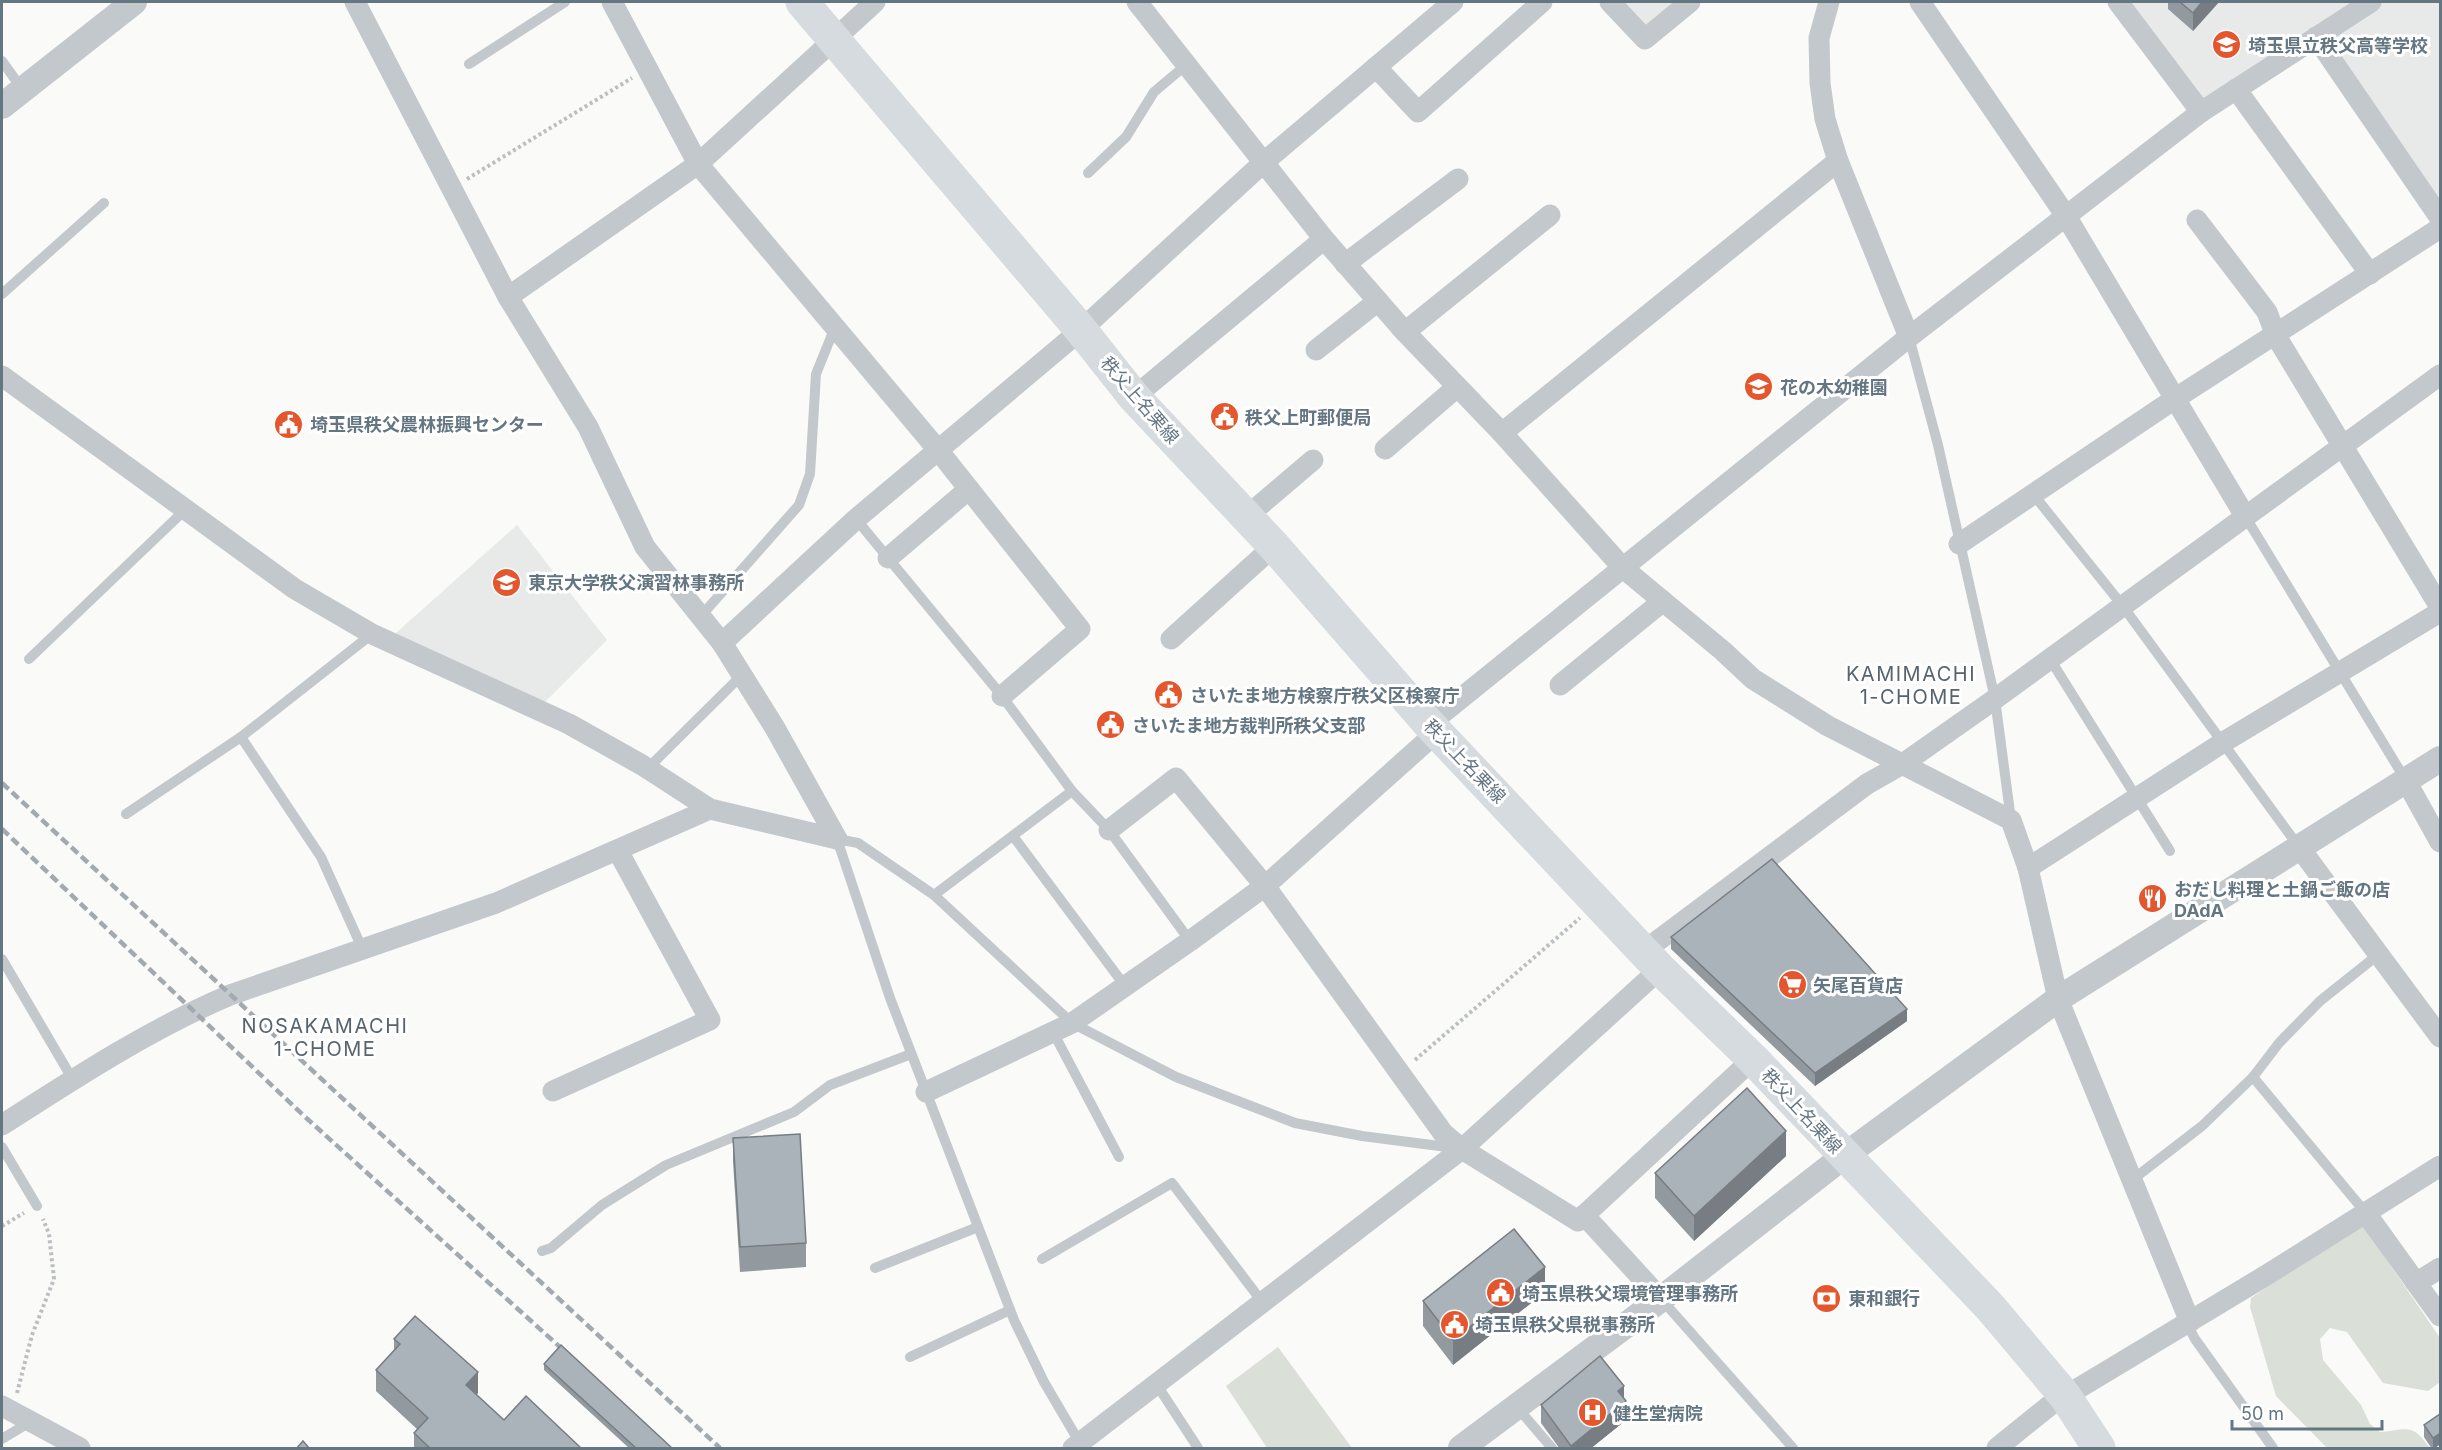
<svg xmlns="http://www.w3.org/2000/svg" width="2442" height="1450" font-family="Inter,'Noto Sans JP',sans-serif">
<rect width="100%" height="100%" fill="#fafaf8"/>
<g fill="#e8e9e9">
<polygon points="1610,2 1689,2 1645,39"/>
<polygon points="2118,2 2371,2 2201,112"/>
<polygon points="2378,2 2440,2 2440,217 2312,44"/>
<polygon points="517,525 607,640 537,710 387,641"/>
</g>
<g fill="#dadfd7">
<path d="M2361,1222L2440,1338V1382L2428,1391L2383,1383L2347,1332L2330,1328L2320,1339L2323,1360L2361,1405L2370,1424L2380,1432C2409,1429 2412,1423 2430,1448H2327L2276,1396L2250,1307L2251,1298Z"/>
<polygon points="1278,1347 1352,1448 1267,1448 1226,1386"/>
</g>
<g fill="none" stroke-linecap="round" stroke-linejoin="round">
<g stroke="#bbbfc2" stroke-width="4" stroke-dasharray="3 3" stroke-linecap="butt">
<polyline points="467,179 632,78"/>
<polyline points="1415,1060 1580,918"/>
<polyline points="2,1226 24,1213"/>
<polyline points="17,1393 32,1335 54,1279 49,1234 43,1219"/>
</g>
<g stroke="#c3c8cc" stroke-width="10">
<polyline points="2,61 22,89"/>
<polyline points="469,64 565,2"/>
<polyline points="1088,173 1126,137 1154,92 1186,65"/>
<polyline points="2,294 104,203"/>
<polyline points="1909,337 1938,445 1995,699 2011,820"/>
<polyline points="2033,494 2122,605 2299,847"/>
<polyline points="2245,516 2405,779"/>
<polyline points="856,519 1002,696 1072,791 1109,830 1190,941"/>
<polyline points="701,616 799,505 810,474 816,374 835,327"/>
<polyline points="29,659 185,510"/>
<polyline points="2050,659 2170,851"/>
<polyline points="648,768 742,675"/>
<polyline points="126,814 241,737"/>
<polyline points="1013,836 1125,986"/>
<polyline points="934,895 1072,791"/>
<polyline points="362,948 321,857 241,737 372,634"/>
<polyline points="2,959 73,1080"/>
<polyline points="1053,1032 1119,1157"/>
<polyline points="2253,1077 2365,1212"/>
<polyline points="2,1147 37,1206"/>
<polyline points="2132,1180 2202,1126 2253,1077 2279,1043 2320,1001 2379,954"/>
<polyline points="542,1251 551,1248 602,1205 666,1165 794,1112 830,1085 911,1054"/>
<polyline points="1042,1259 1172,1183 1263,1303"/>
<polyline points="875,1268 978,1227"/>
<polyline points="1662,1300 1793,1448"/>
<polyline points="2187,1324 2195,1339 2273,1448"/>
<polyline points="910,1357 1010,1310"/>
<polyline points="1157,1385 1198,1448"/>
<polyline points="1516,1406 1552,1448"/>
<polyline points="2,1439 30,1422"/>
<polyline points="1081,1445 1044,1382 1014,1320 890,998 837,839 858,843 934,895 1072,1023 1176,1077 1295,1123 1362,1136 1455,1148"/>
</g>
<g stroke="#c3c8cc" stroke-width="21">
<polyline points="355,2 508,297 588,427 645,547 722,643 775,728 837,839"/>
<polyline points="612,2 698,164 938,450 1080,629 1002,696"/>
<polyline points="1137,2 1324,239 1405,332 1502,433 1623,568 1723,651 1753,679 1828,726 2011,820 2028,868 2058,999 2190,1322"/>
<polyline points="1610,2 1645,39 1690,2"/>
<polyline points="1829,2 1819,38 1820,83 1825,119 1838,161 1909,337"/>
<polyline points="1920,2 2066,216 2245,516"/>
<polyline points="2118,2 2201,112"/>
<polyline points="2316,37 2440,218"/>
<polyline points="1376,67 1418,112 1542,2"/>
<polyline points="2236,89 2370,274"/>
<polyline points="2197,220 2267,312 2276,336 2440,607"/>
<polyline points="1345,264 1458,179"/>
<polyline points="508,297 698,164 875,2"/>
<polyline points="1405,332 1550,215"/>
<polyline points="1316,350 1378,301"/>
<polyline points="2,376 295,589 372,634 569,724 642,765 710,809 837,839"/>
<polyline points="1134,397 1324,239"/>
<polyline points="1502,433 1838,161"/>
<polyline points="1385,449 1457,387"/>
<polyline points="1246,517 1313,460"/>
<polyline points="1959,544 2176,398 2440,228"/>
<polyline points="888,558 969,489"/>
<polyline points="1171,639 1274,546"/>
<polyline points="722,643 856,519 1081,330 1263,163 1453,2"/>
<polyline points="1560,685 1663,601"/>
<polyline points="1429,724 1909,337 2201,112 2371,2"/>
<polyline points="2405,779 2440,842"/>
<polyline points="1109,830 1176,778 1265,886 1443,1133 1462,1149 1578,1221 1753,1059"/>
<polyline points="2299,847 2440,1037"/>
<polyline points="2028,868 2222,743 2440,612"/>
<polyline points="1644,951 1867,784 1904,763 1995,699 2440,375"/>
<polyline points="553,1091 710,1020 618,851"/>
<polyline points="926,1092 1072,1023 1190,941 1265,886 1438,731"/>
<path d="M2,1125C75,1078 150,1029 230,995L496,903L710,809"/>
<polyline points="2365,1212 2440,1316"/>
<polyline points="1584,1215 1661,1299"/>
<polyline points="2416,1283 2440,1268"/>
<polyline points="2,1406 80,1448"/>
<polyline points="1073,1448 1462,1149 1660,969"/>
<polyline points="1997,1448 2049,1406 2265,1276 2440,1166"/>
</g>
<g stroke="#c3c8cc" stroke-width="26">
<polyline points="2,106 134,2"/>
<polyline points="1461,1448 1661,1299 1844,1156 2058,999 2440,759"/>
</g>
<polyline stroke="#d6dbdf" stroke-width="33" points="802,2 1081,330 1134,397 1274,546 1429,724 1660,969 1753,1059 1990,1307 2065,1396 2099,1448"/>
<g stroke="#a2aab0" stroke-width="4.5" stroke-dasharray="9 4.5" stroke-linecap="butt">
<polyline points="2,783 720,1448"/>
<polyline points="2,829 303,1115 571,1357"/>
</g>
</g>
<g fill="#929a9f">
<polygon points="2168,2 2219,2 2193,31 2168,9"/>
<polygon points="1671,937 1907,1021 1815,1086 1671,949"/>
<polygon points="733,1138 806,1243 806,1267 740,1272 733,1162"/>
<polygon points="1786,1156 1694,1241 1655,1198 1655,1173"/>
<polygon points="1545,1292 1453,1365 1423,1326 1423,1301"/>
<polygon points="394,1339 478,1393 476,1394 504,1420 582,1449 414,1449 414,1433 418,1430 376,1391 376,1370 394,1350"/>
<polygon points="544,1364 673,1449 630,1449 544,1370"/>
<polygon points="1624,1399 1626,1420 1590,1449 1560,1449 1541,1423 1541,1405"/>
<polygon points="2440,1414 2440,1447 2439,1445 2434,1449 2432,1449 2424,1437 2424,1425"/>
</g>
<g fill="#777d82">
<polygon points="2202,2 2219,2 2193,31 2193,13"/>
<polygon points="1907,1009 1907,1021 1815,1086 1815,1073"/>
<polygon points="1786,1131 1786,1156 1694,1241 1694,1216"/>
<polygon points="1545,1267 1545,1292 1453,1365 1453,1340"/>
<polygon points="478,1372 478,1393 466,1406 466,1385"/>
<polygon points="1624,1386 1624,1402 1626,1401 1626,1420 1590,1449 1571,1449 1571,1446 1618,1391"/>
<polygon points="2439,1434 2439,1445 2433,1449 2433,1438"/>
</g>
<g fill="#aab3b9" stroke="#777d82" stroke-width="1.5">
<polygon points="2180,2 2202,2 2193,13"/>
<polygon points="1772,859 1907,1009 1815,1073 1671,937"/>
<polygon points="1747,1088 1786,1131 1694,1216 1655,1173"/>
<polygon points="800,1134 806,1243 740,1247 733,1138"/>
<polygon points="1514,1229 1545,1267 1453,1340 1423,1301"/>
<polygon points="415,1316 478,1372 466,1385 504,1420 526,1396 582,1449 431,1449 414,1433 428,1418 376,1370 400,1344 394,1339"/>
<polygon points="561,1345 673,1449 637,1449 544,1364"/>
<polygon points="1600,1356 1624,1386 1618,1391 1626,1401 1571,1446 1541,1405"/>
<polygon points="2440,1414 2440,1435 2439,1434 2433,1438 2424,1425"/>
<polygon points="303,1441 310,1449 296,1449"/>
</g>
<defs>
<symbol id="school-disc" viewBox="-11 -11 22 22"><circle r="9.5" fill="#e4572e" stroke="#fff"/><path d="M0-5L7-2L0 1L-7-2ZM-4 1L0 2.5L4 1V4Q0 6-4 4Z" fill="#fff"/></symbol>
<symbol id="civic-disc" viewBox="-11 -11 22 22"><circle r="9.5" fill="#e4572e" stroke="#fff"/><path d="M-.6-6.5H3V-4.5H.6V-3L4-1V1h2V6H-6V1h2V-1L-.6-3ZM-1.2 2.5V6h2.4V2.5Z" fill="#fff"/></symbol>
<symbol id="university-disc" viewBox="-11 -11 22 22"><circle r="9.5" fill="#e4572e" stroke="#fff"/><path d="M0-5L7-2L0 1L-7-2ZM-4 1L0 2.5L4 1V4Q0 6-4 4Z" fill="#fff"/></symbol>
<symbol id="restaurant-disc" viewBox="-11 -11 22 22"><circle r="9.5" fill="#e4572e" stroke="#fff"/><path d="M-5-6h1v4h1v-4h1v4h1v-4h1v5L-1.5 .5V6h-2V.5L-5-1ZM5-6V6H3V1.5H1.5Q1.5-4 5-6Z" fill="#fff"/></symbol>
<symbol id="supermarket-disc" viewBox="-11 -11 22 22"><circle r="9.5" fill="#e4572e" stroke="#fff"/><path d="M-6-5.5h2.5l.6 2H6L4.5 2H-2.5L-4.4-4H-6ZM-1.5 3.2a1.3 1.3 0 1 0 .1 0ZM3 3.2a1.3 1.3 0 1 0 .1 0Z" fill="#fff"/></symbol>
<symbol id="bank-disc" viewBox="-11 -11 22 22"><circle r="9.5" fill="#e4572e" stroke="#fff"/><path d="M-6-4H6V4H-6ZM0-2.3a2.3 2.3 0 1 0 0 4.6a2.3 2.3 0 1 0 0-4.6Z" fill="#fff"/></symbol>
<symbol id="hospital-disc" viewBox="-11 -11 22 22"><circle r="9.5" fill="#e4572e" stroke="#fff"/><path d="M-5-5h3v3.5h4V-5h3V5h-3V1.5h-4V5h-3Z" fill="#fff"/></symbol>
</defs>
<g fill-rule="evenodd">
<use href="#school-disc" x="2210" y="28" width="33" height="33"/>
<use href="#school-disc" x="1742" y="370" width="33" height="33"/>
<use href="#civic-disc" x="1208" y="400" width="33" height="33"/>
<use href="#civic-disc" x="272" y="408" width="33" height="33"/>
<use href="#university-disc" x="490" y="566" width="33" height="33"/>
<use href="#civic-disc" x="1152" y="678" width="33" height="33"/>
<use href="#civic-disc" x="1094" y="708" width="33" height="33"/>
<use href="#restaurant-disc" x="2136" y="882" width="33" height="33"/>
<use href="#supermarket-disc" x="1776" y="968" width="33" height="33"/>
<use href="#civic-disc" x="1484" y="1276" width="33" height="33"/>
<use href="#bank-disc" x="1810" y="1282" width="33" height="33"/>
<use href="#civic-disc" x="1438" y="1308" width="33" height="33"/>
<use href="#hospital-disc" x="1576" y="1396" width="33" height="33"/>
</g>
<g text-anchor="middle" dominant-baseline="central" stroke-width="6" stroke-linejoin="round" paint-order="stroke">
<g font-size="18" font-weight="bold" fill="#657683" stroke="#fff" text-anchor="start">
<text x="2248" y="45">埼玉県立秩父高等学校</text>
<text x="1780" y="387">花の木幼稚園</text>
<text x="1245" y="417">秩父上町郵便局</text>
<text x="310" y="424">埼玉県秩父農林振興センター</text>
<text x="528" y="582">東京大学秩父演習林事務所</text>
<text x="1190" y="695">さいたま地方検察庁秩父区検察庁</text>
<text x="1132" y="725">さいたま地方裁判所秩父支部</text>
<text x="2174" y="889">おだし料理と土鍋ご飯の店<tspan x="2174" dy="21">DAdA</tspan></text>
<text x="1813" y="985">矢尾百貨店</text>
<text x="1522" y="1293">埼玉県秩父環境管理事務所</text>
<text x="1848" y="1298">東和銀行</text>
<text x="1475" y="1324">埼玉県秩父県税事務所</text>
<text x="1613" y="1413">健生堂病院</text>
</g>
<g font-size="18" fill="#657683" stroke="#fff">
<text transform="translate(1140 400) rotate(49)">秩父上名栗線</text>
<text transform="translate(1465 761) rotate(46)">秩父上名栗線</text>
<text transform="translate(1802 1111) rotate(47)">秩父上名栗線</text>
</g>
<g font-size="20" letter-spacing="1.5" fill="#57646e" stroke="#fff">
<text x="1911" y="674">KAMIMACHI<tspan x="1911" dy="23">1-CHOME</tspan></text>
<text x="325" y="1026">NOSAKAMACHI<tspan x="325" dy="23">1-CHOME</tspan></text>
</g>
</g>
<rect width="2442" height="1450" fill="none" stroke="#657683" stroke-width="6"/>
<path d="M2232 1420v9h150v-9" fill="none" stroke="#657683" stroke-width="3"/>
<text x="2241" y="1420" font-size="18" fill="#657683" stroke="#ffffff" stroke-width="4.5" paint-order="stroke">50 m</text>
</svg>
